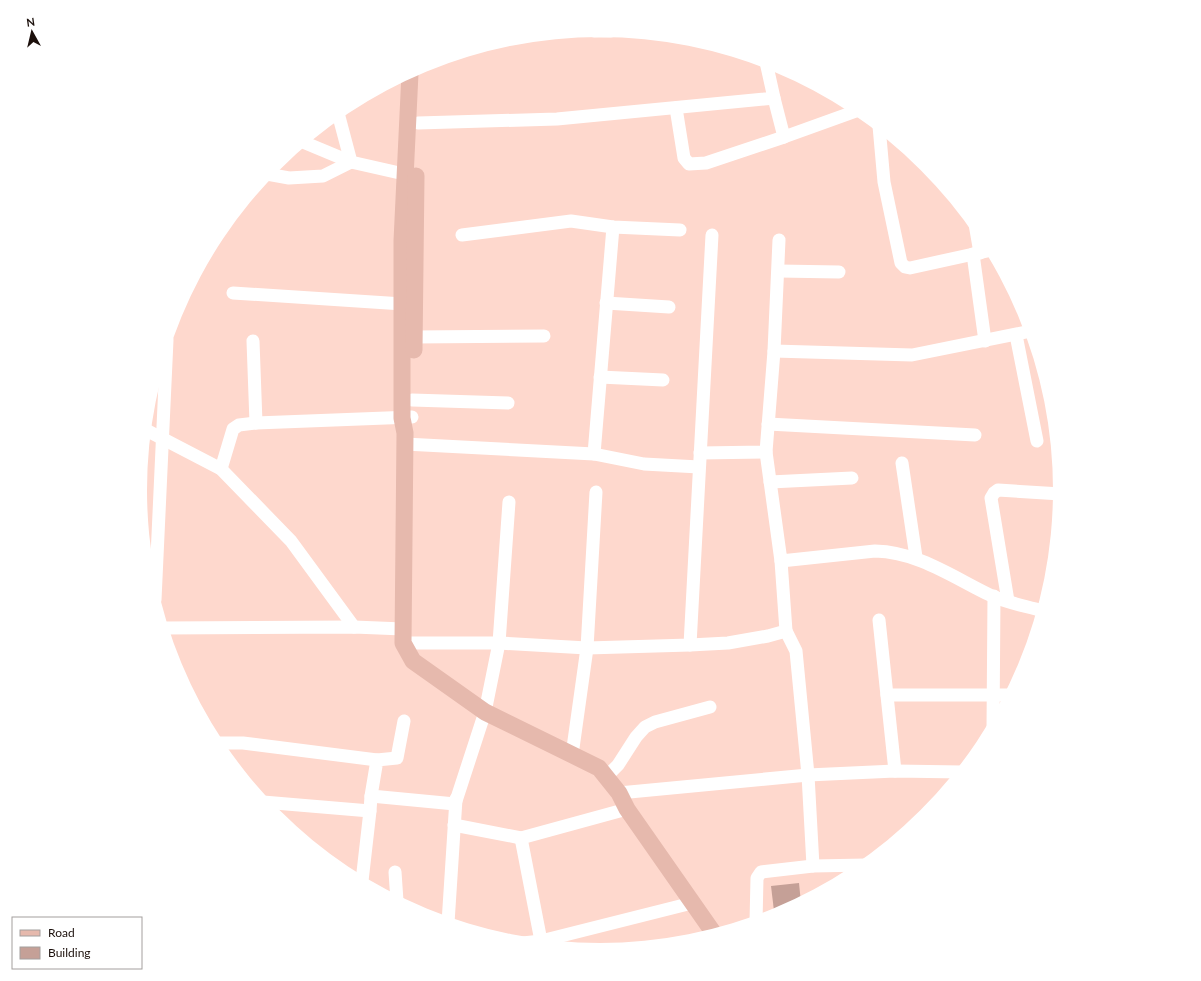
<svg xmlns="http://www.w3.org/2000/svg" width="1201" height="981" font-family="Lato,sans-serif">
<rect width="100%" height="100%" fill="#fed8cd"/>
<polygon fill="#c5a097" points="799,883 801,903 790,909 774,911 771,886"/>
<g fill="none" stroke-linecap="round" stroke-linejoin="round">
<g stroke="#fff" stroke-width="13">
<polyline points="594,31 611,31"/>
<polyline points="774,98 784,137 859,110"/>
<polyline points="676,108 684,158 689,164 706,163 784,137"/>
<polyline points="338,113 351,162 404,174"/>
<polyline points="418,123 557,119 774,98 766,62"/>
<polyline points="879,126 884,182 901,263 905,267 910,268 992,250"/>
<polyline points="303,142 351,162"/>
<polyline points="267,174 289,178 323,176 351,162"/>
<polyline points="975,224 980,253"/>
<polyline points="462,235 571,221 613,227 680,230"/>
<polyline points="973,254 985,341"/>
<polyline points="779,271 839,272"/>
<polyline points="233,293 403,304"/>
<polyline points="606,303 669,307"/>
<polyline points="1016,335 1037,441"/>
<polyline points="414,337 544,336"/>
<polyline points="253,341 256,423"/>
<polyline points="774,351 912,355 1031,331"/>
<polyline points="600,377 663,380"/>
<polyline points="412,400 508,403"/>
<polyline points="768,424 975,435"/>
<polyline points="146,430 221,469 291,541 354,627"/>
<polyline points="405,444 594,454 644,464 699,467"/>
<path d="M766,452L781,561L875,551C919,552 954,578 992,596C1008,603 1026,606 1043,611"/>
<polyline points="700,453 766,452 774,351 779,240"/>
<polyline points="594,454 613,227"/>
<polyline points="902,463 916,557"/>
<polyline points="221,469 233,429 239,425 256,423 412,417"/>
<polyline points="770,482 852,478"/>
<polyline points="155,600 167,340"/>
<polyline points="1008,601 991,498 994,493 998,490 1061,494"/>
<polyline points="879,620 895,771"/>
<polyline points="163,628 354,627 403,629"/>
<polyline points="786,631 796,651 808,775 813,866"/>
<polyline points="403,643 499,643 587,648 690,645 728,643 768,636 786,631 781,561"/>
<polyline points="690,645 712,235"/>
<polyline points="887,695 1011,695"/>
<polyline points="404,721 397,758 377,760 371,796 455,804 485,712 499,643 509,502"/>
<polyline points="993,728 994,596"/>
<polyline points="216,743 243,743 377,760"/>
<polyline points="572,755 587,648 596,492"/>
<polyline points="606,777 618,765 636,737 645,727 655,722 710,707"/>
<polyline points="619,793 808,775 895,771 962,772"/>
<polyline points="263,802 370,811 371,796"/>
<polyline points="454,825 521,838"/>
<polyline points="395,872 397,901"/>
<polyline points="360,882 362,881 370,811"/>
<polyline points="756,922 757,878 761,872 813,866 866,865"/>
<polyline points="448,923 456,799"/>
<polyline points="541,941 521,838 627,809"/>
<polyline points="523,943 541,941 692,903"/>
</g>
<g stroke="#e6b9ad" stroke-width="17">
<polyline points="410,73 402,241 402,418 405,433 403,643 413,661 485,712 599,768 619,793 627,809 715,935"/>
<polyline points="414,350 416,176"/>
</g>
</g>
<path d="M0 0H1201V981H0ZM147 490a453 453 0 1 1 906 0a453 453 0 1 1-906 0Z" fill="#fff" fill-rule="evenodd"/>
<rect x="12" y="917" width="130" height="52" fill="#ffffff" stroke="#a49f9e"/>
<rect x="20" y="930" width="20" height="6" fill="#e6b9ad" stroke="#a49f9e"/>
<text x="48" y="937" font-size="12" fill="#1c100c">Road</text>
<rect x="20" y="947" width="20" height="12" fill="#c5a097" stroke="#a49f9e"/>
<text x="48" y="957" font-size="12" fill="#1c100c">Building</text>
<g transform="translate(32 32) rotate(352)" stroke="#ffffff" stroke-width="3" paint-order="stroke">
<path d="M0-3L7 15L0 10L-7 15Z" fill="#1c100c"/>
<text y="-6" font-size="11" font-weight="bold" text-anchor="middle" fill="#1c100c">N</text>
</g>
</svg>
